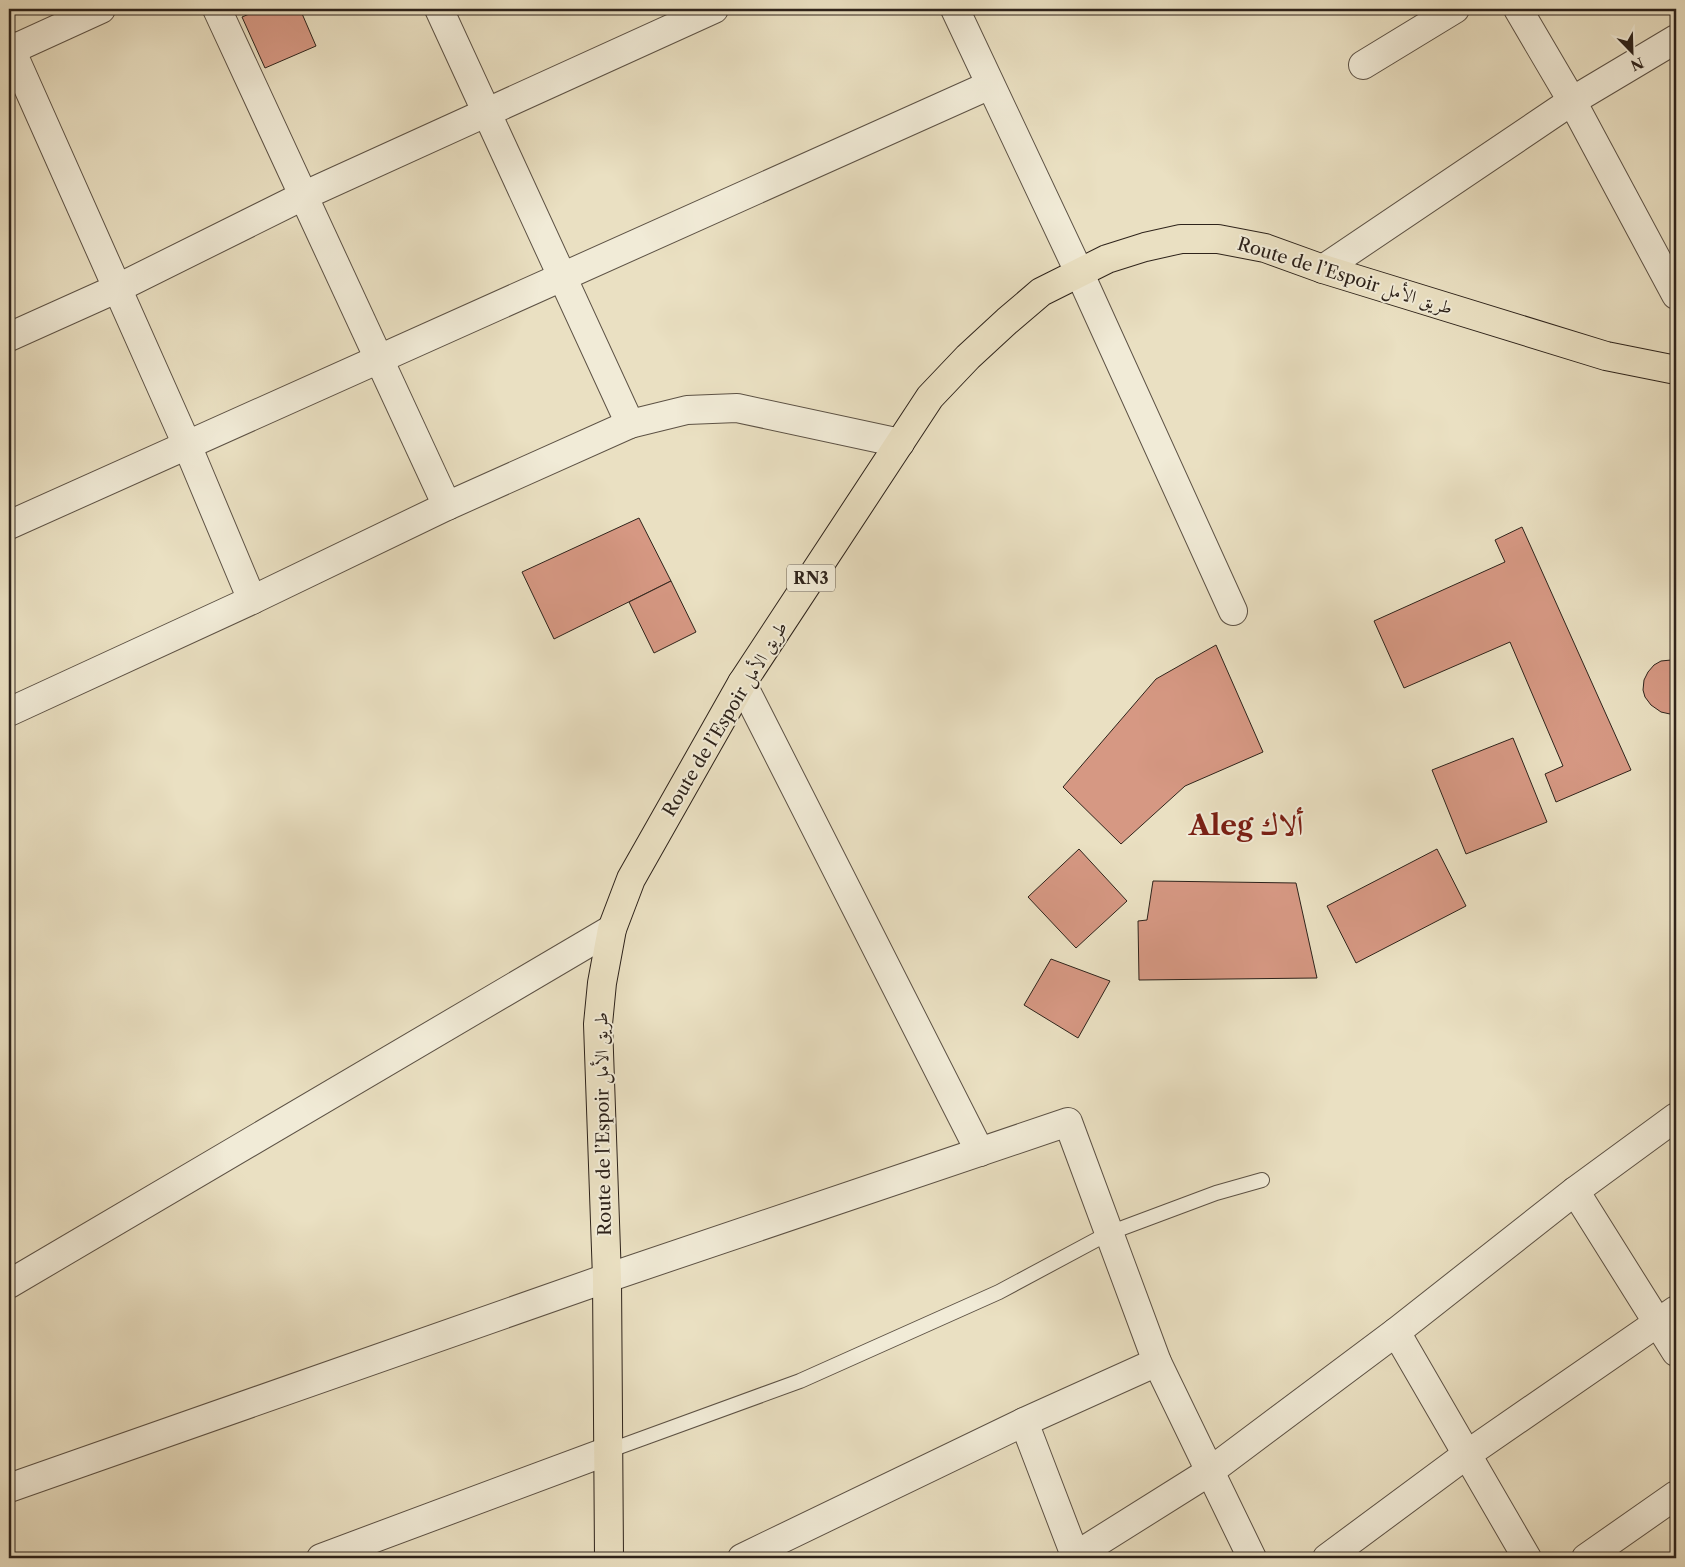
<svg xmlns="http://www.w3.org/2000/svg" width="1685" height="1567" font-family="'Libre Caslon Text',Amiri,serif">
<rect width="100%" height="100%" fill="#eae0c2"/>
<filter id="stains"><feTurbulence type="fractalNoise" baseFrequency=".004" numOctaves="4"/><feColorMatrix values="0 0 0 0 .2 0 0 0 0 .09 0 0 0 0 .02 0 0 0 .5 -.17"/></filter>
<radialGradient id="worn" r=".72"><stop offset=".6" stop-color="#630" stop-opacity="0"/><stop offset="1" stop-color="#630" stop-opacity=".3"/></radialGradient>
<g fill="#d69883" stroke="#2e231b">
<polygon points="261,9 300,9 316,46 265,68 242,17"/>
<polygon points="639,518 671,581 554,639 522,572"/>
<polygon points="1522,527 1631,770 1556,802 1545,774 1563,766 1510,642 1404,688 1374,621 1505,562 1495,540"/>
<polygon points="671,581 696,632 654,653 629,602"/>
<polygon points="1216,645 1263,752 1185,786 1121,844 1063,787 1156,679"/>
<polygon points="1671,660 1676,660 1676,713 1670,714 1661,712 1651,705 1645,697 1643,690 1644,680 1648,672 1654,665 1661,661"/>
<polygon points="1513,738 1547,822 1466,854 1432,770"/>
<polygon points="1079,849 1127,901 1076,948 1028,897"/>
<polygon points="1437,849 1466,906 1356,963 1327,906"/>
<polygon points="1153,881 1296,883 1317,978 1139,980 1138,921 1147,920"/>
<polygon points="1051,959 1110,981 1078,1038 1024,1005"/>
</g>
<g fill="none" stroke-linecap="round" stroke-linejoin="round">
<defs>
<polyline id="lane" points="608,1451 800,1381 999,1292 1109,1233 1216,1193 1262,1180"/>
<g id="street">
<polyline points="217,9 447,506"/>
<polyline points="439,9 630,424"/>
<polyline points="955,9 1079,272 1233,611"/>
<polyline points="1518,9 1572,101 1676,295"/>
<polyline points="9,45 187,445 252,600"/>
<polyline points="9,51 101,9"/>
<polyline points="1363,65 1455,9"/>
<polyline points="1323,269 1572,101 1676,39"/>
<polyline points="9,337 118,288 303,196 714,9"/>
<polyline points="9,525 990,85"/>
<polyline points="742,683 980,1152"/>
<polyline points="9,712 252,600 447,506 630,424 687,410 737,408 900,443"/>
<polyline points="1575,1191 1676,1352"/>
<polyline points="9,1284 612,929"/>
<polyline points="1396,1332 1527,1558"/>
<polyline points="1024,1422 1076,1558"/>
<polyline points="9,1488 607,1278 1068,1122 1157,1362 1252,1558"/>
<polyline points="321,1558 608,1451"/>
<polyline points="742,1558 1024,1422 1157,1362"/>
<polyline points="1072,1558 1209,1472 1396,1332 1575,1191 1676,1117"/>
<polyline points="1327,1558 1466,1455 1676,1310"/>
<polyline points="1586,1558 1676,1495"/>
</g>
<polyline id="highway" points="609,1558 607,1278 598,1024 602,983 612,929 631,879 742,683 930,397 968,357 1007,321 1041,292 1107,259 1145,247 1181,239 1218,239 1265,248 1323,269 1606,356 1676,370"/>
</defs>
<use href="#lane" stroke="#5d5245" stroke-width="16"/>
<use href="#street" stroke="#5d5245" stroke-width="30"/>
<use href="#highway" stroke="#2e231b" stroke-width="30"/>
<use href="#lane" stroke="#f1ebd7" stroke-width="14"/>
<use href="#street" stroke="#f1ebd7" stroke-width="28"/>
<use href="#highway" stroke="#eae0c2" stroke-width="28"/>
</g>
<g text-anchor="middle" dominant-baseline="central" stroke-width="4" stroke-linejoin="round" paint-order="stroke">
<rect fill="#f1ebd7" stroke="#685f53" stroke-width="1" x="787" y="564.5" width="48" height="27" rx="4"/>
<g font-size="16" font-weight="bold" fill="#2e231b">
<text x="811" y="578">RN3</text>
</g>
<g font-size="18" fill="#2e231b" stroke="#f1ebd7">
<text transform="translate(1345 276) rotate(17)">Route de l’Espoir طريق الأمل</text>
<text transform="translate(725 719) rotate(-59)">Route de l’Espoir طريق الأمل</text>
<text transform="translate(603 1124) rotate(-91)">Route de l’Espoir طريق الأمل</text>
</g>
<g font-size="28" font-weight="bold" fill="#7a1f14" stroke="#f1ebd7">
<text x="1246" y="825">Aleg ألاك</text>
</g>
</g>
<rect width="1685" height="1567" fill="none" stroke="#eae0c2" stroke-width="30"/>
<rect x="10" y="10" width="1665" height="1547" fill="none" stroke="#2e231b" stroke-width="2.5"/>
<rect x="15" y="15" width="1655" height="1537" fill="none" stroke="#2e231b"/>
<g transform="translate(1632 52) rotate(157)" stroke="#f1ebd7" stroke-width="4" paint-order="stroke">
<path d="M0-4L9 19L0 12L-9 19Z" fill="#2e231b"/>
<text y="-8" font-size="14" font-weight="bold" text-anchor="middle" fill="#2e231b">N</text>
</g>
<rect width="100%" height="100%" filter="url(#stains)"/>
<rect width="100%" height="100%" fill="url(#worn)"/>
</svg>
